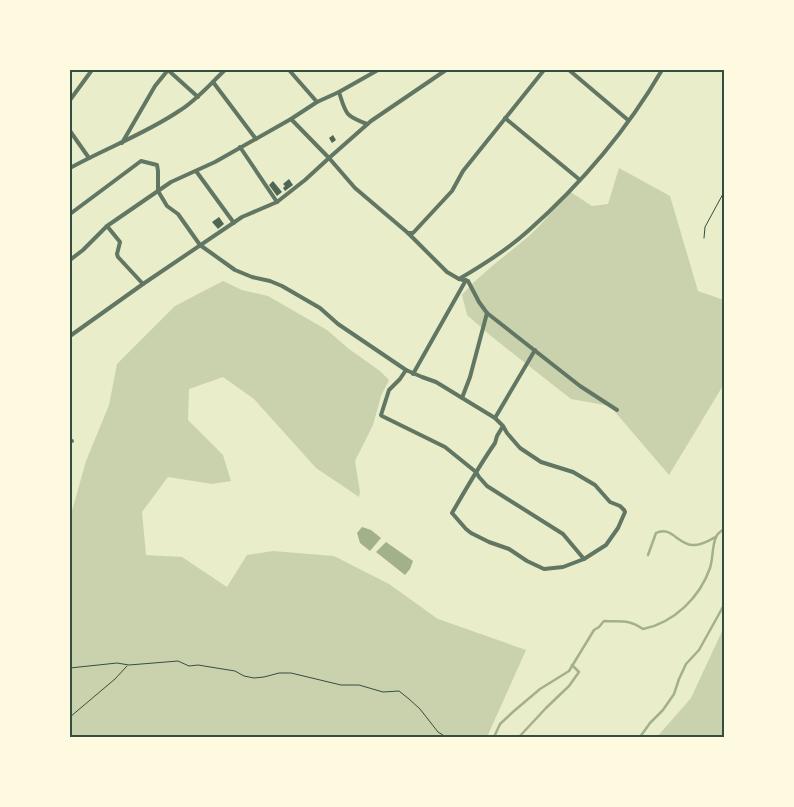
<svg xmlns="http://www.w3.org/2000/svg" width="794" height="807" font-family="'Titillium Web',sans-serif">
<rect width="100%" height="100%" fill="#e9edc9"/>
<g fill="#cad2ad">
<path d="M619,168L670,196L698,291L724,300V384L669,475L610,406L571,399L491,336L467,315L462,295C482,272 507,255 530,235C544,222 557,206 569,191L592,206L608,204Z"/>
<polygon points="223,281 242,290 268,296 327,330 349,349 380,371 389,380 381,396 373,425 355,461 360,492 359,497 316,468 254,399 223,377 189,389 188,420 223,455 231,481 212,484 168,477 142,512 146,555 182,557 227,587 247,555 273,551 334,556 389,584 438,619 526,650 487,737 70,737 70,518 86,461 109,405 117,364 175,306"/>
<polygon points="724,627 724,737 657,737 691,698"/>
</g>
<g fill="#a3b18a">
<polygon points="362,527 371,530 381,538 370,551 360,543 357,533"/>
<polygon points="386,542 413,561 410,569 405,575 376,552"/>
</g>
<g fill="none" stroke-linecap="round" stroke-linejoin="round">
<g stroke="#a3b18a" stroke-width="2.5">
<path d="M648,555L656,533C671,525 678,545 693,545C701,546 709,540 716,537"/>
<path d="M494,737L500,724L514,711L540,689L569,671L594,630L599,627L604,621C622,622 628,619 643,629C674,623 700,597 710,568C713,559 712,546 716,537C717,534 721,531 724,529"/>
<polyline points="519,737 546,708 569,686 579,672 572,665"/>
<polyline points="640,737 650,723 663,710 674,694 679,679 686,664 699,650 724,605"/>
</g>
</g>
<g fill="#4f6655">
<polygon points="333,135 336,140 332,143 329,138"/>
<polygon points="289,179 293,185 285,191 283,188 285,186 283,184"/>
<polygon points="273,181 282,192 277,196 269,185"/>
<polygon points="219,217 224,224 218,229 212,222"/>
</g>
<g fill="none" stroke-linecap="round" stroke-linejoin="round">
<g stroke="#344e41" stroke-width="1">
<polyline points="704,238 705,227 724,192"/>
<polyline points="70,668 117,663 129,665 178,661 189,666 198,665 235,671 244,676 254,678 264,677 279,673 291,673 341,685 359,685 383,692 399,691 409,699 420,709 438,732 446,737"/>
<polyline points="70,717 115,679 127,666"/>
</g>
<g stroke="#617663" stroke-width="4">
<polyline points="168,70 198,97"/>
<polyline points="289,70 317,102"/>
<polyline points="569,70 628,120"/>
<polyline points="213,82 256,139"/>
<path d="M339,92C346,114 345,116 367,124"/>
<polyline points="70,100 92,70"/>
<polyline points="505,118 580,180"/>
<polyline points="291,119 329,158 355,188 408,233 447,272 459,279 468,281 479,302 487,313 580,386 617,410"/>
<polyline points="70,131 89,158"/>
<polyline points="122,143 155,86 168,70"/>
<polyline points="240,147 277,202"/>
<path d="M70,168C106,148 145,134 179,111C197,100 210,84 225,70"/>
<polyline points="196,171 234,223"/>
<path d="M70,214L141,161L157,165L158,171V191L167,206L178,214L200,245L235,270L252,277L270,281L282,286L320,308L338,324L406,370L422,377L436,382L495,418L503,426L507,433L520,448L541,462L573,472L595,485L610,502L620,506L624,510L625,512L618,528L606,545L584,559L563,567L544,569L527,561L509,549L489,542L471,533L466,529L452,513C466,489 479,466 495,443L497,436L503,426"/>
<polyline points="107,226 120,242 117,254 118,257 143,284"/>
<polyline points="408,233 413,233 452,191 463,171 544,70"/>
<polyline points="70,260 83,250 107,226 171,182 215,162 291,119 317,102 339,92 378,70"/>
<path d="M459,279C483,265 507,250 528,231C580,185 627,130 662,70"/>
<polyline points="70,336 143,284 242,217 277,202 305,180 329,158 371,121 446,70"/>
<polyline points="406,370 400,379 389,390 381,415 382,416 445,447 476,472 479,477 487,486 563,534 584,559"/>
<polyline points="413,374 466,280"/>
<polyline points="462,398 470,377 487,313"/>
<polyline points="495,418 535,350"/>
<polyline points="70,441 72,441"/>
</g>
</g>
<rect width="794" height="807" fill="none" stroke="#fefae0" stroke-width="142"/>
<rect x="71" y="71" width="652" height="665" fill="none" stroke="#344e41" stroke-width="2"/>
</svg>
